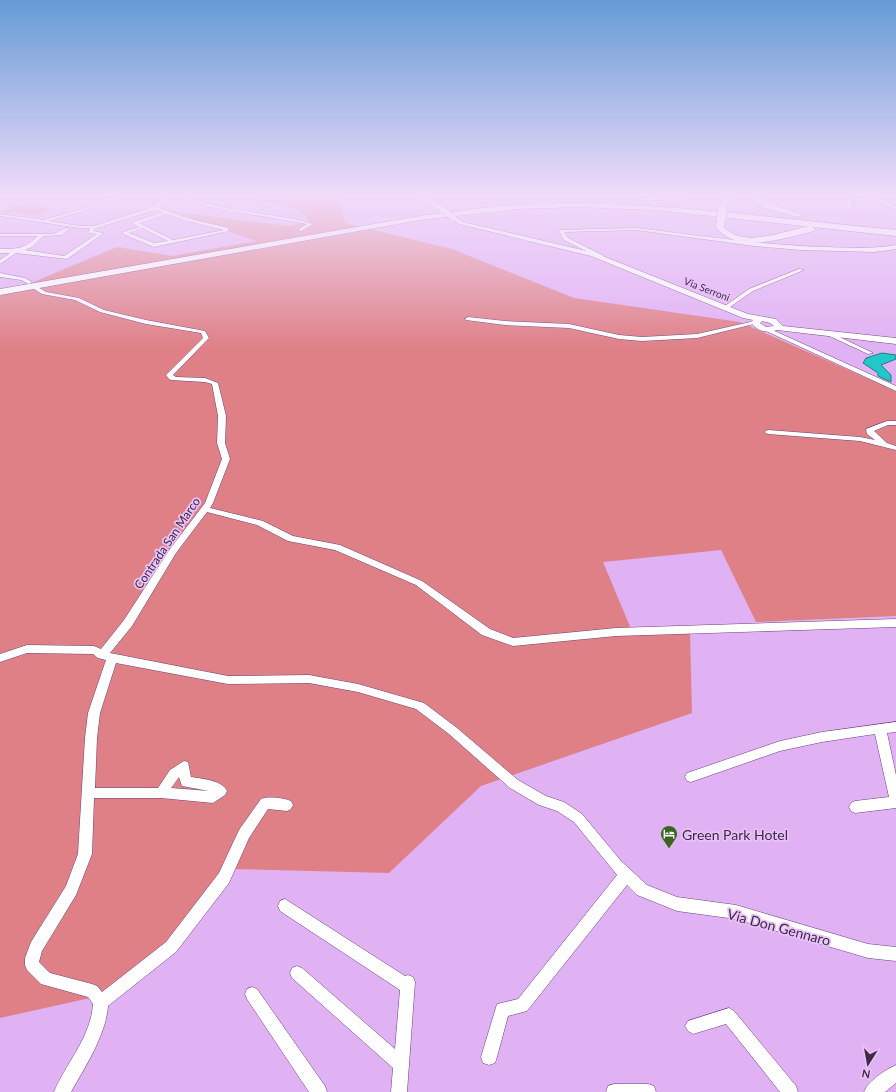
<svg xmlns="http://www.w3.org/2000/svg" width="896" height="1092" font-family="Lato,sans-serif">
<rect width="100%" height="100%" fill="#e0b1f3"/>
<g fill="#df8087">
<polygon points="257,195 339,195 345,223 452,249 574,298 740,322 896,391 896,616 756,622 721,550 603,562 631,629 690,632 692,713 481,786 389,873 232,869 126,990 0,1018 0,296 117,247 172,256 256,241 173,212 289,226 310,221 298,209 283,205 248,200"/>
<polygon points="15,206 51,208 40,215 3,212"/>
</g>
<polygon fill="#23c7c9" stroke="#217e7e" points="882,353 896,355 896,359 881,365 891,375 891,382 878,376 878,373 863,363 866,358"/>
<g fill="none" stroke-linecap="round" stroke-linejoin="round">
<defs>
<g id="street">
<path d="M95,195C102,195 109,199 115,199C123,198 128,195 136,195L49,221L79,226H94L153,207L165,195H170L159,208L187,218L228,228L229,231L154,247L123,234V232L139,227L133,224V222L163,212L155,210L96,228L93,231L104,233L67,259L16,253L0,264V260L10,253H0V249C18,249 24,249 38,236H0V234H52C58,233 63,228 68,228V230L62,235L43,236L32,247L25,250L64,256L97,234L88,233L90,228H79L0,216V214L44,220L110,201ZM167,214L183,220L224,230L173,240L139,223ZM142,228L168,241L154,243L129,233Z"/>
<polygon points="175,195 182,195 194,200 226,208 294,219 313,224 301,231 299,231 299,229 307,224 209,207"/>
<polygon points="862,195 869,195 896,206 896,209 870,199 851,202 853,209 849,210 846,200 866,197"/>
<path d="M637,228C700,236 762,245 826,247C850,248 872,249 896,245V249L874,252L801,250L754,246L637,230L564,232L568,238L604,256V258L602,259L564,240L559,231L561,230Z"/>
<polygon points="799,269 804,270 753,291 727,309 722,308 749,289"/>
<polygon points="0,273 25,278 32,282 29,284 21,280 0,277"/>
<path d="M36,286L46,292L79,298L104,310L146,320L205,331L209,338L208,339L173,375L176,377L205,378L218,383L226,416L225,443L230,459L213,503L210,508L263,521L293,536L340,545L422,581L490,629L513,638L616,628L896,619V627L616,636L513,646L482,635L416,585L335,550L288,541L257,525L207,512L176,553L132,626L110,653L228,676L309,675L358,684L424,703L457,728L518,780L546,796L564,802L582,814L621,861L647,885L677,897L736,905L868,944L896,947V961L868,958L736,919L677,911L637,895L627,885L527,1011L508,1016L497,1057L495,1063L489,1065L483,1063L481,1057L497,1004L518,999L617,875L574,822L557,811L539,805L510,788L449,734L416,709L358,692L309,683L228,684L116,663L100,713L97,738L95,788H158L170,770L184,761L188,762L191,777C203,779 222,780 227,791L225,795L213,803L161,798H94L92,854L76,895L42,951L39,962L50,973L92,984L97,986L102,992L166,942L219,873L239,830L261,799C269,796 283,798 291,801L293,805L291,809L287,811L268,809L249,838L229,883L176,952L108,1006C106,1035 85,1067 71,1092H54C66,1063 91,1037 93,1004L88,997L41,984L27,970L25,965V958L31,942L66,886L78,854L85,738L88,713L106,660L98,658L93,654L27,653L0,662V654L27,645L94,646L101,649L124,620L170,549L205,503L222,459L217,443L218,416L212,384L205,382L171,380L169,379L166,375L203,338L201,333L146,324L100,312L75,300L42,294L34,289L33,288ZM179,777L182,786L209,791L171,788Z"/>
<polygon points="468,317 505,321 569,324 619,335 642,337 697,334 755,321 758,323 697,338 642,341 619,339 569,328 505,325 466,320 465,319"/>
<polygon points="764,328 768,328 896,386 896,391 764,330"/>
<polygon points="823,331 827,331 873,353 868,354 823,333"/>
<polygon points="887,421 896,421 896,425 888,425 874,431 887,443 896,446 896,450 860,441 768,434 764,432 768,430 860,437 875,440 867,434 866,429"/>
<polygon points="896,722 896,732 887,733 896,775 896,808 855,813 851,811 849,807 851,803 855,801 889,797 875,734 822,742 780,751 691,782 687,781 685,777 687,773 780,741 822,732"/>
<polygon points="285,899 405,976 408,975 413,977 415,982 407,1092 391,1092 393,1068 292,978 290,973 292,968 297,966 302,968 395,1049 400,990 280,911 278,906 280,901"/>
<polygon points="252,987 257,989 325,1086 327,1092 309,1092 247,999 245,994 247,989"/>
<polygon points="729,1008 734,1011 796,1086 798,1092 780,1092 726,1024 693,1034 688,1031 685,1026 688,1021"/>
<path d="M896,1065V1083L885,1092H864C868,1081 885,1070 896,1065Z"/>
<polygon points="614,1084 648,1084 654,1086 656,1092 606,1092 608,1086"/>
</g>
<g id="secondary">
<path d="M411,195C424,195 436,201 445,209L440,210Z"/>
<path d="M453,215L463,222L595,253L748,314L776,319L783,326L896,338V344L777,330C767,333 757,332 751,322L753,320L743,318L591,256L459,224L450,217ZM762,321L770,323L774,326L766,327L760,323Z"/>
</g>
<g id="highway">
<polygon points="659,195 702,195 698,197 643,201 639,199 643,197"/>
<polygon points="723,195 731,195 727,208 723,210 719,208"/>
<polygon points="746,195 756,195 771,204 802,215 798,217 765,208"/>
<path d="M556,203C670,203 783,219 896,230V236L656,210L576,207L518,209L420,220L0,295V289L420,216L498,206Z"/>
<path d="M721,216L725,219L724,227C744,250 787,229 811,226L815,229L814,231C786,238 736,255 716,227L717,219Z"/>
</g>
</defs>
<use href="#street" stroke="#6a417b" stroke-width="1"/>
<use href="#secondary" stroke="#6a417b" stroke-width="1"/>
<use href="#highway" stroke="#6a417b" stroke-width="1"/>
<use href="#street" fill="#fff" fill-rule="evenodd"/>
<use href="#secondary" fill="#fff" fill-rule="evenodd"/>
<use href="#highway" fill="#fff" fill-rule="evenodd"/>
<defs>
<polyline id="secondary-bridge" points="442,209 453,217"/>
<polyline id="highway-bridge" points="721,219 723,208"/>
</defs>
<use href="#secondary-bridge" stroke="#6a417b" stroke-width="7" stroke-linecap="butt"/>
<use href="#highway-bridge" stroke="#6a417b" stroke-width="10" stroke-linecap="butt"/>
<use href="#secondary-bridge" stroke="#fff" stroke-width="6"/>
<use href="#highway-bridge" stroke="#fff" stroke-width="9"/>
</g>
<linearGradient id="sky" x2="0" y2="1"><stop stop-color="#659bd6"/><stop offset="0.56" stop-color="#f1dcfa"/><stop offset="1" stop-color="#f1dcfa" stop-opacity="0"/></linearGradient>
<rect width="896" height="348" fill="url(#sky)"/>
<defs>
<symbol id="hotel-pin" viewBox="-11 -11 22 30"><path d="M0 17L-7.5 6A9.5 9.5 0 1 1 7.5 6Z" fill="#3a6421" stroke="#e8c2f8"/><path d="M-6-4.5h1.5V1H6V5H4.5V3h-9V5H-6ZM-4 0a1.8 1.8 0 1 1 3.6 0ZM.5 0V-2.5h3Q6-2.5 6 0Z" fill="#fff"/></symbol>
</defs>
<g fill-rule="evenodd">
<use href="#hotel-pin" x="659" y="824" width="20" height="27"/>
</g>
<g text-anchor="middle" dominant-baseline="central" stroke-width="3.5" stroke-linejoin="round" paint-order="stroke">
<g font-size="10" fill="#3e2b45" stroke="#e8c2f8">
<text transform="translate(707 289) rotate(21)">Via Serroni</text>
</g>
<g font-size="12" fill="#3e2b45" stroke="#e8c2f8">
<text transform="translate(167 543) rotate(-56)">Contrada San Marco</text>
</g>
<g font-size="14" fill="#3e2b45" stroke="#e8c2f8" text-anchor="start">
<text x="682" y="834">Green Park Hotel</text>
</g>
<g font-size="14" fill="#3e2b45" stroke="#e8c2f8">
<text transform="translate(779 927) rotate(15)">Via Don Gennaro</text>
</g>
</g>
<g transform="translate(868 1064) rotate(191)" stroke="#e8c2f8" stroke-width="3" paint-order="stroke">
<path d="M0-3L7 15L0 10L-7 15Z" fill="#3e2b45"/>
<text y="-6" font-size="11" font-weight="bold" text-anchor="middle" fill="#3e2b45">N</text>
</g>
</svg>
